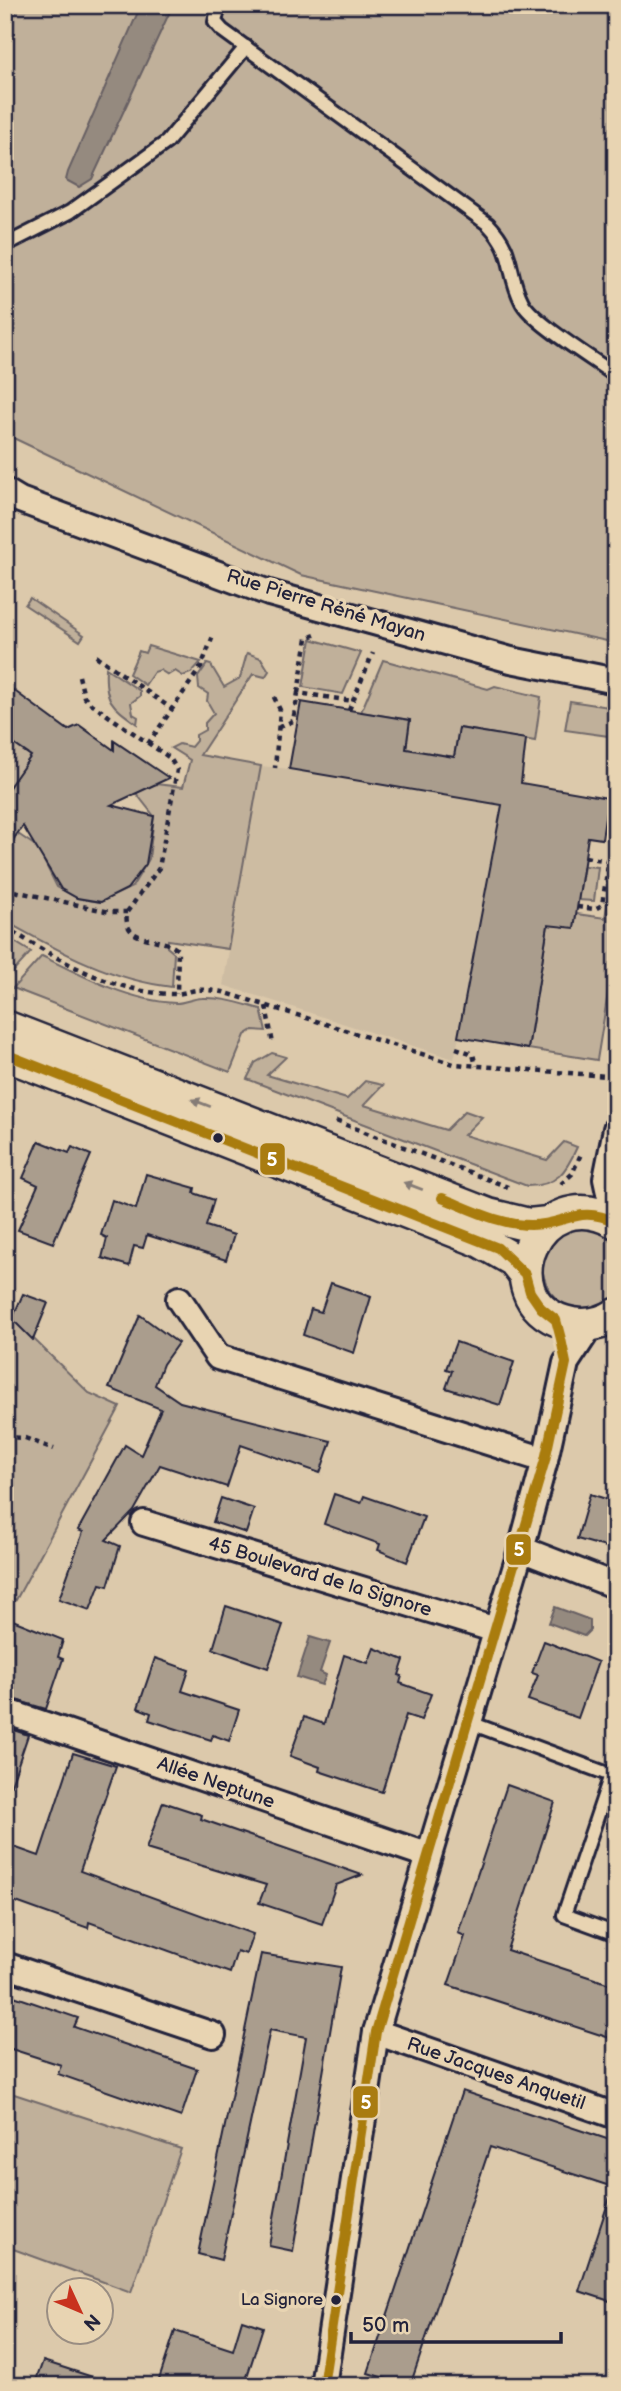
<svg xmlns="http://www.w3.org/2000/svg" width="621" height="2391" font-family="'Balsamiq Sans',sans-serif">
<rect width="100%" height="100%" fill="#dcc9ab"/>
<filter id="ink" filterUnits="userSpaceOnUse"><feTurbulence type="fractalNoise" baseFrequency=".0143" numOctaves="2"/><feDisplacementMap in="SourceGraphic" scale="14" xChannelSelector="R" yChannelSelector="G"/><feConvolveMatrix kernelMatrix="1 2 1 2 8 2 1 2 1" color-interpolation-filters="sRGB"/></filter>
<g filter="url(#ink)">
<polygon fill="#cdbca2" points="301,702 410,720 453,757 459,728 526,739 521,783 608,798 602,839 588,838 574,927 548,925 459,1037 454,1059 223,985 261,766 289,769"/>
<g fill="#c0b09a" stroke="#71696a" stroke-width="2">
<polygon points="5,5 616,5 616,643 301,575 5,434"/>
<polygon points="30,598 84,635 80,641 25,605"/>
<polygon points="311,639 361,653 343,694 303,687"/>
<polygon points="148,646 201,662 191,673 183,676 175,671 168,675 160,670 154,672 145,685 129,674 139,651 145,653"/>
<path d="M247,653L261,658L269,671L265,677L253,674L200,755L261,766L228,949L168,940L167,947L174,953L172,987C110,980 59,951 5,921V846L8,847L18,834L46,853L44,861L57,887L77,898L100,902L132,887L149,859L154,816L136,793L155,784L183,787L190,760L171,748L179,744L191,747L196,741V735L205,730V723L214,713L207,701L208,694L199,688L198,677L207,664L211,665L224,687L240,678Z"/>
<polygon points="383,660 488,689 495,686 541,697 535,741 459,728 454,757 406,749 410,720 361,712"/>
<path d="M106,668L140,691V696L131,703L133,714L138,717L137,724C112,706 104,701 106,668Z"/>
<polygon points="570,701 616,708 616,737 565,730"/>
<polygon points="5,738 31,756 5,793"/>
<polygon points="616,851 616,944 597,1060 528,1049 548,925 574,927 576,914 605,918"/>
<polygon points="584,866 598,867 594,901 578,900"/>
<polygon points="5,936 31,952 5,981"/>
<path d="M42,956C82,976 129,1001 176,1003C185,1003 193,998 202,998C222,997 242,1004 261,1009L266,1031L253,1030L245,1035L230,1072L13,988Z"/>
<path d="M272,1053L286,1057L267,1075L347,1099L365,1081L383,1085L364,1105L446,1130L465,1111L482,1117L464,1135L547,1160L564,1142L577,1147C566,1172 557,1186 527,1186L247,1079L255,1063Z"/>
<path d="M583,1227L609,1235L616,1243V1295C564,1351 499,1243 583,1227Z"/>
<polygon points="5,1311 89,1393 120,1407 16,1600 5,1595"/>
<polygon points="5,2091 181,2149 131,2292 5,2246"/>
</g>
<g fill="#958a7f" stroke="#676064" stroke-width="2">
<polygon points="141,5 173,5 92,179 79,187 66,180 68,172"/>
<polygon points="555,1607 590,1620 590,1630 584,1636 549,1623"/>
<polygon points="310,1637 330,1643 320,1672 326,1675 322,1685 297,1677"/>
</g>
<g fill="#aa9d8d" stroke="#22223b" stroke-width="2">
<polygon points="5,684 68,730 79,725 114,750 114,741 169,778 111,805 154,816 146,864 127,889 101,902 77,898 61,889 23,826 5,850 5,793 31,756 5,738"/>
<polygon points="301,702 410,720 406,749 454,757 459,728 526,739 521,783 608,798 602,839 588,837 574,928 548,925 528,1049 458,1037 502,805 289,769"/>
<polygon points="39,1141 69,1153 72,1147 91,1155 53,1243 18,1230 38,1185 23,1178"/>
<polygon points="146,1174 195,1188 194,1193 214,1200 206,1226 234,1235 226,1260 147,1235 143,1248 134,1246 129,1266 102,1258 107,1238 101,1235 112,1200 136,1209"/>
<polygon points="331,1283 371,1297 354,1353 303,1335 311,1309 321,1312"/>
<polygon points="23,1294 48,1303 33,1340 12,1319"/>
<polygon points="140,1315 178,1343 163,1364 155,1385 180,1402 331,1441 320,1473 241,1445 227,1487 160,1465 134,1511 106,1540 120,1546 108,1586 100,1584 90,1610 59,1599 83,1532 78,1530 125,1445 141,1455 161,1409 109,1388"/>
<polygon points="456,1342 514,1362 500,1405 446,1388 452,1371 446,1369"/>
<polygon points="334,1494 361,1503 364,1496 424,1517 407,1562 378,1550 380,1544 324,1524"/>
<polygon points="590,1494 616,1502 616,1550 577,1539"/>
<polygon points="221,1498 254,1509 246,1533 213,1522"/>
<polygon points="226,1606 283,1625 268,1668 213,1649"/>
<polygon points="5,1617 63,1640 58,1657 63,1659 46,1709 5,1697"/>
<polygon points="544,1641 598,1662 578,1718 528,1700 538,1675 532,1673"/>
<polygon points="374,1648 404,1660 399,1675 402,1676 400,1683 431,1694 421,1720 406,1715 382,1792 319,1771 320,1767 290,1756 304,1717 324,1724 344,1655 368,1663"/>
<polygon points="155,1658 189,1670 182,1691 239,1710 229,1741 213,1735 211,1740 149,1720 151,1713 138,1708"/>
<polygon points="5,1727 28,1735 9,1791 5,1791"/>
<polygon points="73,1753 116,1766 80,1871 253,1934 246,1954 237,1951 230,1973 89,1922 88,1928 5,1898 5,1844 39,1856"/>
<polygon points="507,1785 555,1802 507,1950 616,1986 616,2040 448,1985 465,1936 458,1933"/>
<polygon points="163,1802 202,1815 201,1819 362,1875 336,1885 322,1924 259,1903 266,1885 146,1849"/>
<polygon points="261,1954 341,1967 293,2251 269,2246 306,2037 270,2030 221,2260 198,2254"/>
<polygon points="5,1993 78,2018 74,2027 197,2069 181,2117 58,2074 61,2065 5,2047"/>
<polygon points="462,2091 616,2142 616,2188 490,2147 410,2386 368,2373"/>
<polygon points="611,2194 616,2195 616,2303 579,2291"/>
<polygon points="242,2320 263,2327 244,2386 157,2386 175,2331 233,2350"/>
<polygon points="43,2361 105,2381 104,2386 34,2386"/>
</g>
<g fill="none" stroke-linecap="round" stroke-linejoin="round">
<defs>
<g id="service">
<path d="M219,5L215,22L222,30L488,224C516,253 506,271 522,302C532,322 595,360 616,376"/>
<polyline points="5,245 70,212 167,142 246,47"/>
<polyline points="468,1722 616,1777"/>
<polyline points="611,1775 564,1915 616,1934"/>
</g>
<g id="minor">
<polyline points="5,491 20,500 269,593 511,660 616,681"/>
<polyline points="615,1221 606,1179 616,1129"/>
<polyline points="179,1299 218,1357 545,1460"/>
<polyline points="144,1523 496,1630"/>
<polyline points="521,1549 616,1586"/>
<polyline points="5,1711 427,1855"/>
<polyline points="5,1965 213,2035"/>
<polyline points="376,2032 616,2116"/>
<polyline points="323,2386 376,2032 521,1549 545,1460 566,1363 591,1325"/>
</g>
<g id="tertiary">
<polyline points="5,1027 488,1215 529,1225 548,1223"/>
<polyline points="5,1054 479,1240 514,1260 525,1274"/>
<path d="M616,1222C537,1177 487,1298 564,1322C583,1328 600,1325 616,1315"/>
</g>
</defs>
<use href="#service" stroke="#22223b" stroke-width="18"/>
<use href="#minor" stroke="#22223b" stroke-width="30"/>
<use href="#tertiary" stroke="#22223b" stroke-width="37"/>
<g stroke="#22223b" stroke-width="4.5" stroke-dasharray="5 5" stroke-linecap="butt">
<polyline points="5,32 16,5"/>
<polyline points="96,656 172,709"/>
<path d="M79,676L84,697L91,704L170,758L177,770L159,868L127,912C122,946 160,934 178,950L177,994"/>
<polyline points="298,693 307,638 315,635"/>
<polyline points="274,697 280,710 275,768"/>
<polyline points="349,710 373,653"/>
<polyline points="279,727 293,721 298,693 353,701"/>
<polyline points="148,744 201,667 213,636"/>
<polyline points="585,857 608,861"/>
<polyline points="5,889 110,912 127,912"/>
<polyline points="577,907 595,909 602,905 616,814"/>
<path d="M5,927C56,958 113,994 175,994C182,994 189,991 196,990C205,989 214,991 223,992L454,1064L607,1076"/>
<polyline points="266,1006 273,1044"/>
<polyline points="456,1048 473,1054 476,1066"/>
<polyline points="336,1121 508,1187"/>
<polyline points="561,1184 572,1174 581,1154 584,1154"/>
<polyline points="5,1437 25,1438 54,1449"/>
</g>
<use href="#service" stroke="#e8d4b2" stroke-width="12"/>
<use href="#minor" stroke="#e8d4b2" stroke-width="24"/>
<use href="#tertiary" stroke="#e8d4b2" stroke-width="32"/>
<defs>
<g id="bus-1">
<polyline points="5,1054 498,1248 525,1274 530,1292 541,1308 556,1320 561,1339 566,1363 545,1460 376,2032 323,2386"/>
<path d="M442,1198C470,1209 500,1225 531,1225C567,1225 578,1204 616,1222"/>
</g>
</defs>
<use href="#bus-1" stroke="#e8d4b2" stroke-width="16"/>
<use href="#bus-1" stroke="#a97c10" stroke-width="10"/>
</g>
<defs><path id="oneway-solid" d="M-6-.8H1V-3.2L6.5 0L1 3.2V.8H-6Z" transform="scale(1.75)"/></defs>
<g fill="#857b76">
<use href="#oneway-solid" transform="translate(201 1103) rotate(-159)"/>
<use href="#oneway-solid" transform="translate(413 1186) rotate(-159)"/>
</g>
</g>
<g fill="#22223b" stroke="#e8d4b2" stroke-width="2.5">
<circle cx="218" cy="1138" r="6"/>
<circle cx="336" cy="2300" r="6"/>
</g>
<g text-anchor="middle" dominant-baseline="central" stroke-width="7" stroke-linejoin="round" paint-order="stroke">
<g font-size="17" fill="#22223b" stroke="#e8d4b2" text-anchor="end">
<text x="323" y="2300">La Signore</text>
</g>
<g font-size="19" fill="#22223b" stroke="#e8d4b2">
<text transform="translate(326 606) rotate(17)">Rue Pierre Réné Mayan</text>
<text transform="translate(320 1577) rotate(17)">45 Boulevard de la Signore</text>
<text transform="translate(216 1783) rotate(19)">Allée Neptune</text>
<text transform="translate(496 2074) rotate(19)">Rue Jacques Anquetil</text>
</g>
</g>
<g stroke="#e8d4b2" stroke-width="2.5">
<rect x="259" y="1142" width="27" height="34" rx="7" fill="#a97c10"/>
<rect x="505" y="1533" width="27" height="33" rx="7" fill="#a97c10"/>
<rect x="352" y="2085" width="27" height="34" rx="7" fill="#a97c10"/>
</g>
<g font-size="19" text-anchor="middle" font-weight="bold" fill="#fff">
<text x="272" y="1166">5</text>
<text x="519" y="1556">5</text>
<text x="366" y="2109">5</text>
</g>
<rect width="621" height="2391" fill="none" stroke="#e8d4b2" stroke-width="28"/>
<rect x="14" y="14" width="593" height="2363" fill="none" stroke="#22223b" stroke-width="2.5" filter="url(#ink)"/>
<g transform="translate(80 2311) rotate(134)"><circle r="33" fill="#e8d4b2" stroke="#998d82" stroke-width="2"/>
<path d="M0-5L12 26L0 18L-12 26Z" fill="#c8321e"/>
<text y="-10" font-size="19" font-weight="bold" text-anchor="middle" fill="#22223b">N</text>
</g>
<path d="M351 2332v10h210v-10" fill="none" stroke="#22223b" stroke-width="3.5"/>
<text x="362" y="2332" font-size="21" fill="#22223b" stroke="#e8d4b2" stroke-width="5" paint-order="stroke">50 m</text>
</svg>
